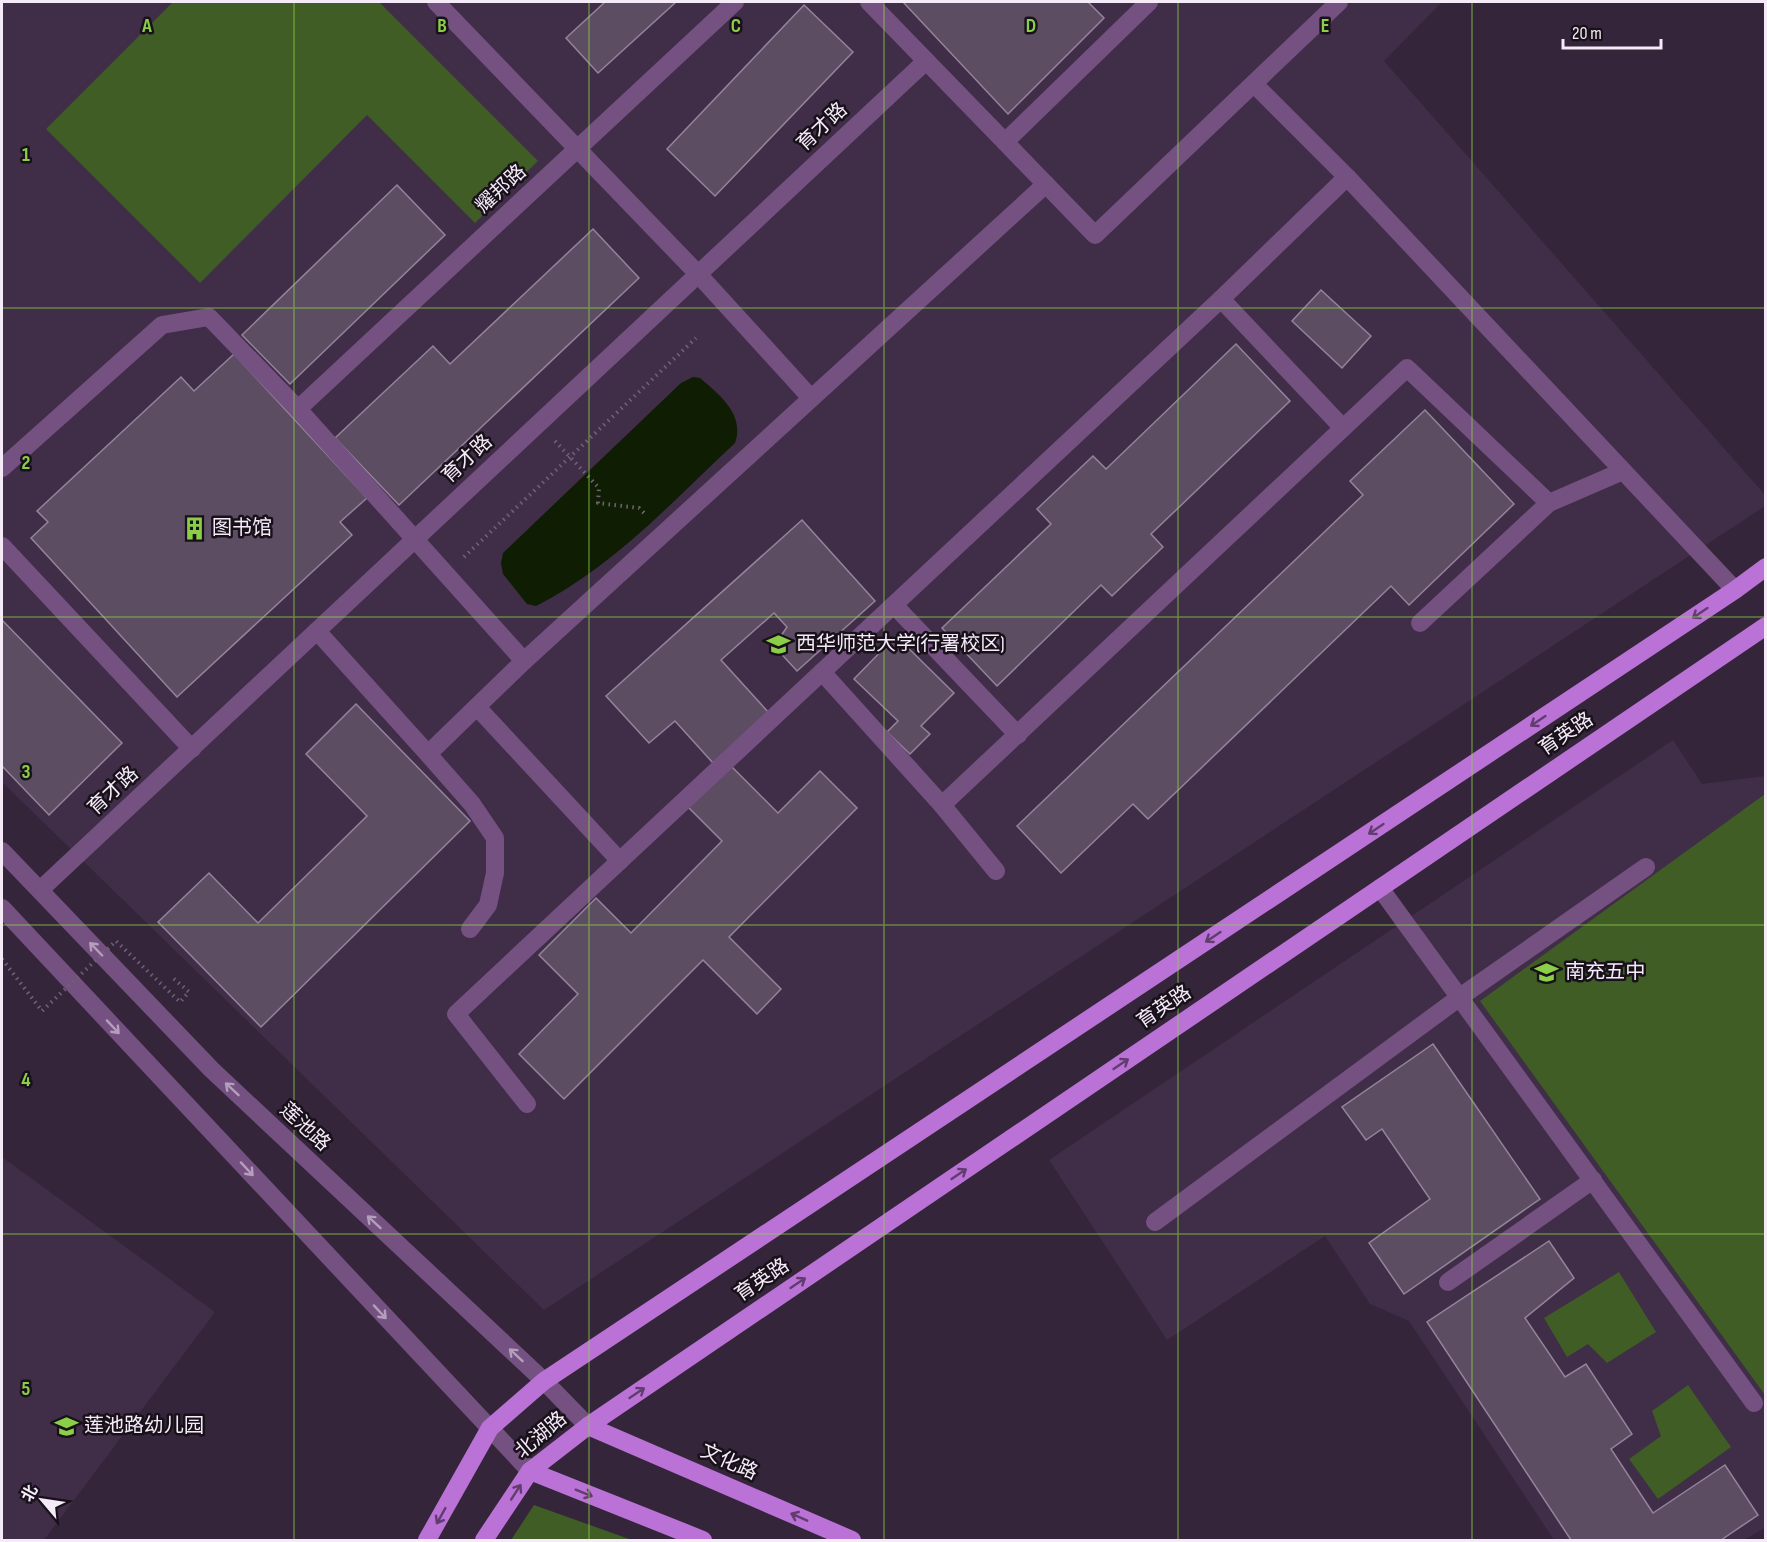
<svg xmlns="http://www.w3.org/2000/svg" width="1767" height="1542" font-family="'Sofia Sans Condensed','Noto Sans SC',sans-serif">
<rect width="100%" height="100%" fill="#34253a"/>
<g fill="#402d47">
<polygon points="2,2 1442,2 1384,61 1765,495 1765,506 544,1310 2,782"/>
<polygon points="1673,740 1702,784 1765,776 1766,1527 1744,1540 1554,1540 1409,1321 1370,1304 1325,1236 1167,1340 1049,1160"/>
<polygon points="2,1157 215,1312 44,1540 2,1540"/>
</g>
<g fill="#3f5d24">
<polygon points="173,2 379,2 538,161 475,223 367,115 200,283 46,129"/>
<polygon points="1765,794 1765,1395 1480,1001"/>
<polygon points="1619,1272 1656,1332 1607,1363 1588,1344 1567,1357 1544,1318"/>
<polygon points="1688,1385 1731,1447 1658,1499 1629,1459 1661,1436 1652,1411"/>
<polygon points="534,1505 632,1540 511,1540"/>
</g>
<path fill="#0f1d03" d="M693,377L700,378C720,395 745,415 735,443C673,501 613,567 536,606L527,604L503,574L501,563L503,553L681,383Z"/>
<g fill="#5d4d63" stroke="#95839c" stroke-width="1.5">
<polygon points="605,2 676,2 598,73 566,38"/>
<polygon points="903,2 1088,2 1104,18 1008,114"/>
<polygon points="804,5 853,52 715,196 667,149"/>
<polygon points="397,185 445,235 290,384 242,335"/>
<polygon points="593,229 639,278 399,505 335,438 433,346 450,364"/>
<polygon points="1321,290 1371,336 1342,368 1292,321"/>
<polygon points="1236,344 1290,401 1151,534 1163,547 1112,596 1101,585 997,686 942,628 1051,524 1037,509 1093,456 1106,469"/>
<polygon points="234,354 367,498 340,522 352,535 177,697 31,538 48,522 37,511 181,377 194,391"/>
<polygon points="1425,410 1514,504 1409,605 1391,586 1148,819 1133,804 1061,873 1017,826 1363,495 1350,481"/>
<polygon points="802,520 875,601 797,671 774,646 787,627 774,613 721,660 769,713 713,763 675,721 649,743 606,696"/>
<polygon points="2,620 122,743 49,815 2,766"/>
<polygon points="896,636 954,693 921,726 930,734 910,754 887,732 898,721 854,679"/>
<polygon points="356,704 470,821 261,1027 158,922 209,873 258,923 367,816 306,754"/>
<polygon points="730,765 778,813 820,771 857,808 729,937 781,989 757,1014 703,960 564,1099 519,1054 578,994 539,955 596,898 631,933 722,841 688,807"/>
<polygon points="1433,1044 1540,1199 1404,1294 1369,1243 1430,1199 1382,1129 1366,1140 1342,1107"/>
<polygon points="1549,1241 1574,1278 1525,1318 1565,1377 1586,1364 1632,1434 1611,1449 1653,1513 1725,1465 1758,1515 1721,1540 1571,1540 1427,1322"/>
</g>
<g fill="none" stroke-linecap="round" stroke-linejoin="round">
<g stroke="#716376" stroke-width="4" stroke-dasharray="1.5 4.5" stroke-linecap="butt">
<polyline points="555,441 599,488 598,503 639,508 646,515"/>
<polyline points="464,557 696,338"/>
</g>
<g stroke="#745181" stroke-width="18">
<polyline points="436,2 698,274 811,398"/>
<polyline points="869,2 1005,142"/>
<polyline points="1149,2 1005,142 1095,235 1339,2"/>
<polyline points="1254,84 1347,177 1735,590"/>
<polyline points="1221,299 1343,428"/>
<polyline points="298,409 735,2"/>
<polyline points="2,468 162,325 209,317 298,409 524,661"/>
<polyline points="2,546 192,749"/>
<polyline points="894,605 1018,735"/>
<polyline points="1420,623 1549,503 1623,471"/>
<polyline points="317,631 428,754"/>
<polyline points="822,672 942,805 996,871"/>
<polyline points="477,707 620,861"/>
<polyline points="942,805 1407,368 1549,503"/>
<polyline points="2,851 212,1070 544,1381 588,1426"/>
<polyline points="1380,888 1754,1403"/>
<polyline points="40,890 926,61"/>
<polyline points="2,908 530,1471"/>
<polyline points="470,929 488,905 495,873 495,838 472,804 428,754 524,661 1046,184"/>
<polyline points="527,1104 456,1014 1221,299 1347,177"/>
<polyline points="1155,1222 1460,997 1646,867"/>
<polyline points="1448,1282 1593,1180"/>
</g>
<g stroke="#bb72d6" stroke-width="18">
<polyline points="588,1426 852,1540"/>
<polyline points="530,1471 703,1540"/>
<polyline points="427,1540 490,1428 544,1381 1735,590 1766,567"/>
<polyline points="484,1540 530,1471 588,1426 1766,626"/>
</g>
<polyline stroke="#716376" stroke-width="4" stroke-dasharray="1.5 4.5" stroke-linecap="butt" points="2,959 42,1011 116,941 180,1002 189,992 173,978"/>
</g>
<defs><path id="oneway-shaft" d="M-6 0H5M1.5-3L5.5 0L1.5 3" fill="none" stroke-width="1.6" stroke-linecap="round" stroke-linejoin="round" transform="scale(1.5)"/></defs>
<g stroke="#613d6f">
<use href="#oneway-shaft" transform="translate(1700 613) rotate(146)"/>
<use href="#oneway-shaft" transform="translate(1538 721) rotate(146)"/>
<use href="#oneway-shaft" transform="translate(1376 829) rotate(146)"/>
<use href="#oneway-shaft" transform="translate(1213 937) rotate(146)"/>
<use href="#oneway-shaft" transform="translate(1121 1064) rotate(-34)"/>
<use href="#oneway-shaft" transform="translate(959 1174) rotate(-34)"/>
<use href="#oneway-shaft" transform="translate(798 1283) rotate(-34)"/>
<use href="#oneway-shaft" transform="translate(637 1393) rotate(-34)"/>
<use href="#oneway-shaft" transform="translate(516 1492) rotate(-57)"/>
<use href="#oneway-shaft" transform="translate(584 1493) rotate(22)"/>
<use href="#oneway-shaft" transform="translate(441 1516) rotate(119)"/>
<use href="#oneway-shaft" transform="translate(799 1517) rotate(-156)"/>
</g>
<g stroke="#b49ebc">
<use href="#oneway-shaft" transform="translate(96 949) rotate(-134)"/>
<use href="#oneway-shaft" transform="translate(113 1027) rotate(47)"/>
<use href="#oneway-shaft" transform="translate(232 1089) rotate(-137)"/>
<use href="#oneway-shaft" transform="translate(247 1169) rotate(47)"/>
<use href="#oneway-shaft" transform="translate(374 1222) rotate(-137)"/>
<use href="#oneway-shaft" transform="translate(380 1312) rotate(47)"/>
<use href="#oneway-shaft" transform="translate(516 1355) rotate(-137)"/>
</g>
<path fill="none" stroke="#8bce47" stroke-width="1.5" stroke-opacity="0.55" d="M294,2V1540M589,2V1540M884,2V1540M1178,2V1540M1472,2V1540M2,308H1766M2,617H1766M2,925H1766M2,1234H1766"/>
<defs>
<symbol id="building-bare" viewBox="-9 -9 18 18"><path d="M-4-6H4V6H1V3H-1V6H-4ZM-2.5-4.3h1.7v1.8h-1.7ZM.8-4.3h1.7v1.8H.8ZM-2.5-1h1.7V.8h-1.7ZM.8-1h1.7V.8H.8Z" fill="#8bce47" stroke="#18111a" stroke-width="2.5" paint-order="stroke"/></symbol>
<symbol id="university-bare" viewBox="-9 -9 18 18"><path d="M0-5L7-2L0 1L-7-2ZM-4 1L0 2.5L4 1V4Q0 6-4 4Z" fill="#8bce47" stroke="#18111a" stroke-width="2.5" paint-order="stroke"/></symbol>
<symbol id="school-bare" viewBox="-9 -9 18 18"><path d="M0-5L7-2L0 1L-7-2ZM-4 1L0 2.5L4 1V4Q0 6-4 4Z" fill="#8bce47" stroke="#18111a" stroke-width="2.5" paint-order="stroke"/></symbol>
</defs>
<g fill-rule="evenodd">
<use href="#building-bare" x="178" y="512" width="33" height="33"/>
<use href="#university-bare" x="762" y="628" width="33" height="33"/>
<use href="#school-bare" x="1530" y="956" width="33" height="33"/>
<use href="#school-bare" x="50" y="1410" width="33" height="33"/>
</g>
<g text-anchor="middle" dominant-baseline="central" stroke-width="5" stroke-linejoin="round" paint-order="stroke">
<g font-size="20" fill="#f4eaf8" stroke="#18111a">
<text transform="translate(822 127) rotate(-43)">育才路</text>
<text transform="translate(501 189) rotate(-43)">耀邦路</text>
<text transform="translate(467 459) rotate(-43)">育才路</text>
<text transform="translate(1566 734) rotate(-34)">育英路</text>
<text transform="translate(113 791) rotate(-43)">育才路</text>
<text transform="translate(1164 1007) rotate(-34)">育英路</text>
<text transform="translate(305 1127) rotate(43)">莲池路</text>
<text transform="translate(762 1280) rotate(-34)">育英路</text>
<text transform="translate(541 1435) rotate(-40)">北湖路</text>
<text transform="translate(729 1462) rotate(24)">文化路</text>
</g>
<g font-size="20" fill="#f4eaf8" stroke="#18111a" text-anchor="start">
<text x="212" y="528">图书馆</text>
<text x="796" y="644">西华师范大学(行署校区)</text>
<text x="1565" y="972">南充五中</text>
<text x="84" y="1426">莲池路幼儿园</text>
</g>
</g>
<g font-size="20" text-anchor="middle" font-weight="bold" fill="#8bce47" stroke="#18111a" stroke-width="5" stroke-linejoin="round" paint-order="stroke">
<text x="147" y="32">A</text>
<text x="442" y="32">B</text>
<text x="736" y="32">C</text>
<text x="1031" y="32">D</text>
<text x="1325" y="32">E</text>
<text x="26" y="161">1</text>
<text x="26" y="469">2</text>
<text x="26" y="778">3</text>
<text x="26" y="1086">4</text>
<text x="26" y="1395">5</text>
</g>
<rect width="1767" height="1542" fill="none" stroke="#f4eaf8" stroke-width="6"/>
<g transform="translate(42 1500) rotate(299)" stroke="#18111a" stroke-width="4.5" paint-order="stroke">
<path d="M0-4.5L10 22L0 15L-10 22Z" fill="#f4eaf8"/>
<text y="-9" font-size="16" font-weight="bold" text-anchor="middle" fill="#f4eaf8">北</text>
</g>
<path d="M1563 39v9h98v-9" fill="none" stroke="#f4eaf8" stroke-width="3"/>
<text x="1572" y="39" font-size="18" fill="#f4eaf8" stroke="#18111a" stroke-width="4.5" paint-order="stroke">20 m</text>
</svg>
